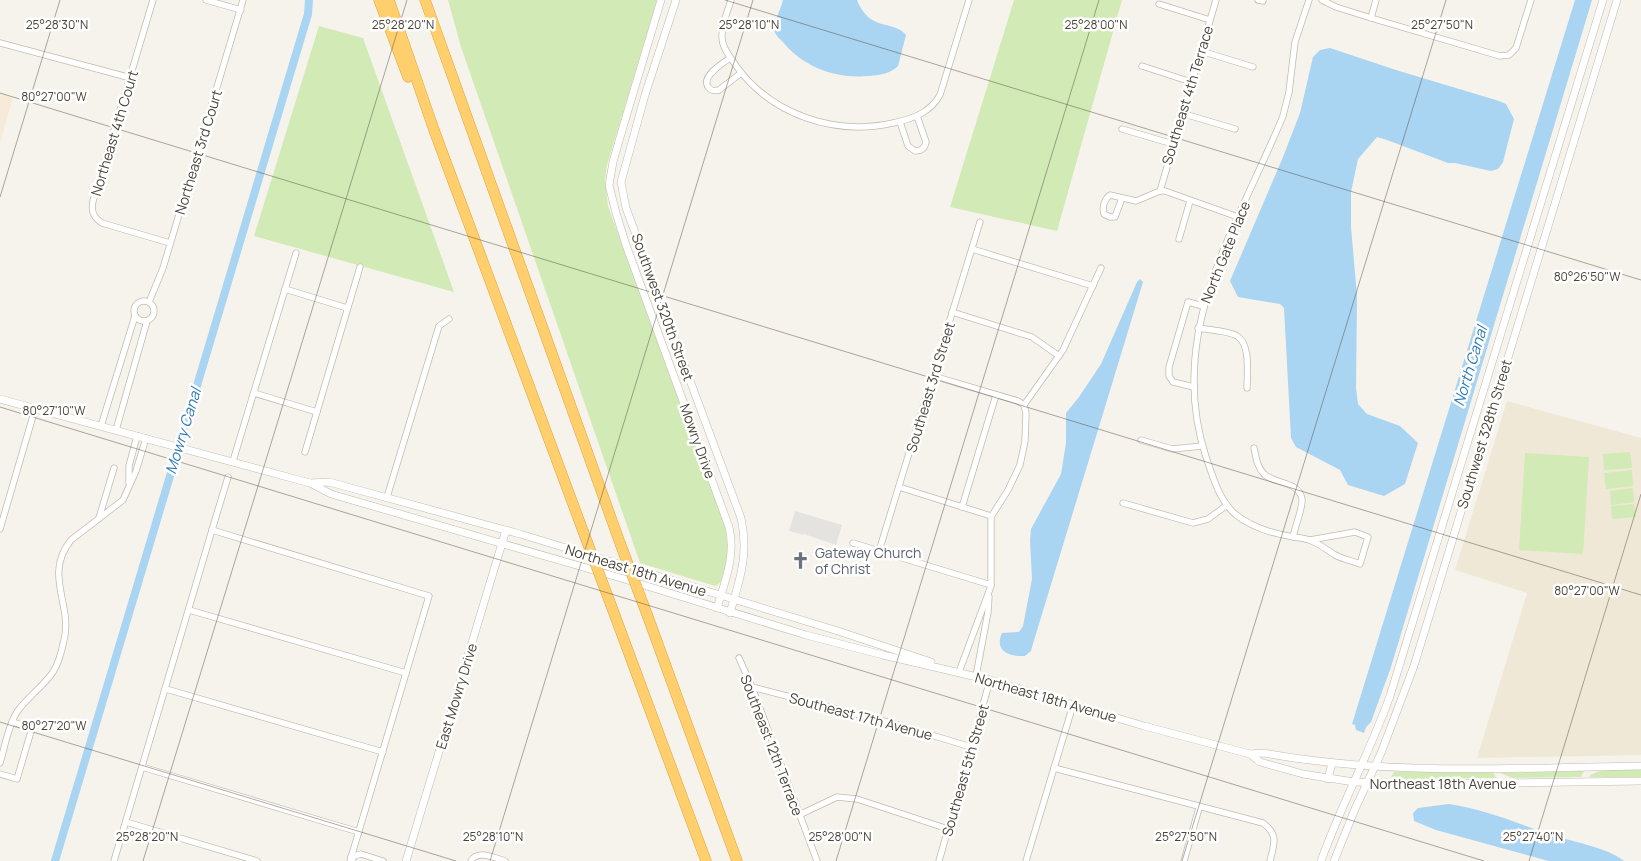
<svg xmlns="http://www.w3.org/2000/svg" width="1641" height="861" font-family="Manrope,sans-serif">
<rect width="100%" height="100%" fill="#f6f3ec"/>
<polygon fill="#f7ead8" points="0,93 13,97 0,143"/>
<polygon fill="#efe8d6" points="1507,401 1641,438 1641,755 1477,758 1527,593 1455,570"/>
<g fill="#d2eab5">
<path d="M448,0H657L607,165L605,180L608,206L725,527C728,541 731,580 715,586L640,563L461,47Z"/>
<polygon points="1014,0 1122,0 1057,231 950,207"/>
<polygon points="319,26 363,38 454,292 254,236"/>
<polygon points="1630,452 1632,468 1604,470 1603,454"/>
<polygon points="1525,453 1589,457 1583,554 1519,550"/>
<polygon points="1632,470 1633,486 1606,489 1604,473"/>
<polygon points="1633,488 1634,502 1611,505 1610,491"/>
<polygon points="1634,504 1636,517 1612,519 1611,506"/>
<path d="M1641,770V777H1589C1596,767 1628,770 1641,770Z"/>
<polygon points="1584,771 1581,777 1513,778 1500,773"/>
<polygon points="1394,772 1493,772 1496,778 1396,779 1391,777"/>
</g>
<polygon fill="#e5e3e0" points="795,511 842,525 836,545 804,534 803,535 789,531"/>
<g fill="#a9d4f2">
<path d="M783,0H857C870,33 893,19 906,35L898,66C890,74 879,75 869,76C837,79 804,68 783,42C780,39 775,35 774,30C774,21 781,9 783,0Z"/>
<polygon points="1575,0 1592,0 1391,667 1371,722 1366,727 1364,733 1356,730 1355,725 1352,724"/>
<polygon points="1330,48 1396,70 1499,101 1506,104 1514,119 1503,162 1498,169 1491,171 1455,163 1448,163 1387,140 1377,137 1358,159 1351,192 1351,227 1357,296 1356,388 1358,404 1367,414 1400,426 1418,443 1405,484 1384,496 1348,485 1340,470 1296,447 1291,438 1284,308 1280,304 1238,297 1230,281 1283,157 1300,113 1313,57 1320,50"/>
<path d="M1140,279L1143,282L1032,647L1031,651L1025,656C1009,657 994,651 1002,633L1019,632L1023,626L1032,579L1030,540L1031,529L1061,474L1066,443V413L1079,397L1101,364L1137,282Z"/>
<path d="M1449,804C1483,809 1515,822 1548,834C1569,841 1607,847 1624,861H1549L1436,830L1414,821L1413,813L1418,808Z"/>
</g>
<g fill="none" stroke-linecap="round" stroke-linejoin="round">
<polyline stroke="#a9d4f2" stroke-width="8" points="55,861 308,14 309,0"/>
<defs>
<g id="minor">
<path d="M153,0L93,201C91,211 93,217 102,223L170,243"/>
<polyline points="206,0 241,10"/>
<path d="M731,0C728,11 721,25 722,37C722,48 731,58 737,67C772,115 835,136 893,123C912,119 930,113 940,95L969,0"/>
<polyline points="1258,0 1263,1"/>
<path d="M1309,0L1295,42L1289,92L1283,116C1237,228 1165,331 1206,457C1213,477 1219,500 1235,514C1251,527 1274,534 1294,537C1299,538 1304,538 1309,540C1319,543 1327,550 1335,555C1343,559 1352,561 1360,564L1368,537L1355,532L1310,540"/>
<polyline points="1322,0 1336,7 1371,18 1500,56 1509,55 1516,48 1531,0"/>
<polyline points="1159,4 1210,20"/>
<polyline points="1371,18 1376,0"/>
<polyline points="0,43 131,78"/>
<polyline points="1201,51 1253,67"/>
<path d="M730,58C723,63 701,76 708,87C711,91 714,91 719,90L741,73"/>
<polyline points="1142,66 1191,82"/>
<polyline points="1181,113 1235,129"/>
<path d="M900,122L908,146L915,151C921,151 925,148 926,142L917,116"/>
<polyline points="1122,129 1173,144"/>
<polyline points="1160,191 1216,0"/>
<path d="M1122,198L1115,217H1110L1104,214C1102,208 1104,199 1110,195L1136,201L1160,191H1165L1238,217"/>
<polyline points="1179,239 1190,201"/>
<polyline points="972,249 1093,286"/>
<polyline points="285,289 347,308"/>
<circle cx="144" cy="311" r="10"/>
<polyline points="149,302 163,268 243,0"/>
<polyline points="952,312 1032,337 1059,356"/>
<path d="M1198,328C1209,330 1229,331 1237,336C1251,344 1247,375 1247,388"/>
<polyline points="933,376 1018,401 1024,405"/>
<polyline points="1194,387 1173,382 1169,376 1169,367 1188,302 1203,306"/>
<polyline points="254,393 317,412"/>
<polyline points="1024,405 1063,350 1101,268"/>
<polyline points="101,426 135,316"/>
<polyline points="116,430 147,321"/>
<polyline points="1141,440 1172,449 1202,446"/>
<path d="M1254,448C1256,457 1257,467 1264,474C1274,484 1299,481 1302,499C1303,508 1295,526 1293,537"/>
<polyline points="305,452 360,267"/>
<polyline points="233,461 296,253"/>
<polyline points="129,483 129,466 137,436"/>
<polyline points="899,487 991,516"/>
<polyline points="387,497 439,326 449,319"/>
<polyline points="1123,503 1193,523 1208,519 1227,505"/>
<polyline points="962,507 996,395"/>
<polyline points="99,518 114,468"/>
<polyline points="0,529 35,409"/>
<polyline points="212,530 228,477"/>
<polyline points="853,543 991,585"/>
<polyline points="879,551 980,222"/>
<polyline points="189,610 406,673"/>
<polyline points="739,658 752,687 817,861"/>
<polyline points="959,672 991,586 991,517 1008,490 1020,465 1025,441 1026,413 1024,405"/>
<polyline points="976,676 988,612 989,597"/>
<polyline points="752,687 895,724 971,747"/>
<polyline points="166,689 383,752"/>
<path d="M0,763C5,746 8,726 17,712C27,697 43,687 53,672C59,663 62,650 64,640C73,605 43,575 71,540L123,500L136,471L146,438"/>
<polyline points="142,767 359,832"/>
<path d="M1054,768L1263,823C1279,835 1274,844 1270,861"/>
<polyline points="0,774 17,779 32,728 12,722"/>
<polyline points="799,815 837,797 857,799 948,829"/>
<polyline points="126,822 257,861"/>
<polyline points="353,859 351,857 361,854 383,861"/>
<polyline points="114,861 212,530 429,596 350,861"/>
<path d="M471,861C477,849 495,858 505,861"/>
<polyline points="939,861 990,680"/>
<polyline points="1026,861 1073,705"/>
<polyline points="1184,861 1199,808"/>
</g>
<g id="tertiary">
<path d="M661,0L623,127L613,162L609,185L616,213L626,245L729,527C736,555 725,581 717,608"/>
<path d="M676,0L645,95L621,182L626,208L741,518C749,554 740,579 730,613"/>
<path d="M0,399L310,483L331,494L621,578L806,635L883,655L990,680L1144,726L1250,754L1264,753C1388,776 1515,768 1641,766"/>
<polyline points="310,483 329,482 520,534 838,631 931,662"/>
<polyline points="1250,754 1260,762 1303,774 1354,782 1439,784 1641,781"/>
<polyline points="1328,779 1332,763"/>
<polyline points="406,861 506,530"/>
<path d="M1321,861C1341,805 1370,752 1390,696L1603,0"/>
<polyline points="1334,861 1355,809 1381,753 1414,666 1617,0"/>
</g>
<g id="motorway">
<polyline points="379,0 408,77"/>
<polyline points="389,0 434,130 583,531"/>
<polyline points="425,0 620,543"/>
<polyline points="611,605 706,861"/>
<polyline points="648,617 737,861"/>
</g>
</defs>
<use href="#minor" stroke="#c2bbae" stroke-width="7"/>
<use href="#tertiary" stroke="#c2bbae" stroke-width="8"/>
<use href="#motorway" stroke="#e0a43c" stroke-width="11"/>
<use href="#minor" stroke="#fff" stroke-width="5.5"/>
<use href="#tertiary" stroke="#fff" stroke-width="7"/>
<use href="#motorway" stroke="#ffcf6e" stroke-width="10"/>
<defs>
<g id="motorway-bridge">
<polyline points="583,531 611,605"/>
<polyline points="620,543 648,617"/>
</g>
</defs>
<use href="#motorway-bridge" stroke="#e0a43c" stroke-width="11" stroke-linecap="butt"/>
<use href="#motorway-bridge" stroke="#ffcf6e" stroke-width="10"/>
</g>
<path fill="none" stroke="#4b4439" stroke-width="1" stroke-opacity="0.45" d="M725,0L1641,280M0,93L1641,595M0,197L60,0M0,407L1484,861M0,722L456,861M143,861L407,0M490,861L753,0M836,861L1099,0M1182,861L1446,0M1529,861L1641,494"/>
<defs>
<symbol id="church-bare" viewBox="-9 -9 18 18"><path d="M-1.2-6h2.4v3.5h3.3v2.4h-3.3V6h-2.4V-.1h-3.3v-2.4h3.3Z" fill="#6b7280" stroke="#fff" stroke-width="2.5" paint-order="stroke"/></symbol>
</defs>
<g fill-rule="evenodd">
<use href="#church-bare" x="788" y="548" width="25" height="25"/>
</g>
<g text-anchor="middle" dominant-baseline="central" stroke-width="5" stroke-linejoin="round" paint-order="stroke">
<g font-size="14" fill="#4b4439" stroke="#fff">
<text transform="translate(1187 95) rotate(-73)">Southeast 4th Terrace</text>
<text transform="translate(114 133) rotate(-73)">Northeast 4th Court</text>
<text transform="translate(198 152) rotate(-73)">Northeast 3rd Court</text>
<text transform="translate(1225 252) rotate(-68)">North Gate Place</text>
<text transform="translate(663 307) rotate(70)">Southwest 320th Street</text>
<text transform="translate(930 387) rotate(-73)">Southeast 3rd Street</text>
<text transform="translate(1484 434) rotate(-73)">Southwest 328th Street</text>
<text transform="translate(698 441) rotate(70)">Mowry Drive</text>
<text transform="translate(636 570) rotate(17)">Northeast 18th Avenue</text>
<text transform="translate(456 696) rotate(-73)">East Mowry Drive</text>
<text transform="translate(1046 697) rotate(16)">Northeast 18th Avenue</text>
<text transform="translate(861 716) rotate(15)">Southeast 17th Avenue</text>
<text transform="translate(772 745) rotate(69)">Southeast 12th Terrace</text>
<text transform="translate(965 770) rotate(-74)">Southeast 5th Street</text>
<text x="1443" y="783">Northeast 18th Avenue</text>
</g>
<g font-size="14" fill="#5b616d" stroke="#fff" text-anchor="start">
<text x="815" y="552">Gateway Church<tspan x="815" dy="16">of Christ</tspan></text>
</g>
<g font-size="15" font-style="italic" fill="#2e7ab2" stroke="#fff">
<text transform="translate(1470 366) rotate(-73)">North Canal</text>
<text transform="translate(183 431) rotate(-73)">Mowry Canal</text>
</g>
</g>
<g font-size="12" text-anchor="middle" fill="#4b4439" stroke="#fff" stroke-width="5" stroke-linejoin="round" paint-order="stroke">
<text x="57" y="29">25°28'30"N</text>
<text x="403" y="29">25°28'20"N</text>
<text x="749" y="29">25°28'10"N</text>
<text x="1096" y="29">25°28'00"N</text>
<text x="1442" y="29">25°27'50"N</text>
<text x="54" y="101">80°27'00"W</text>
<text x="1587" y="281">80°26'50"W</text>
<text x="54" y="415">80°27'10"W</text>
<text x="1587" y="595">80°27'00"W</text>
<text x="54" y="730">80°27'20"W</text>
<text x="147" y="841">25°28'20"N</text>
<text x="493" y="841">25°28'10"N</text>
<text x="840" y="841">25°28'00"N</text>
<text x="1186" y="841">25°27'50"N</text>
<text x="1533" y="841">25°27'40"N</text>
</g>
</svg>
